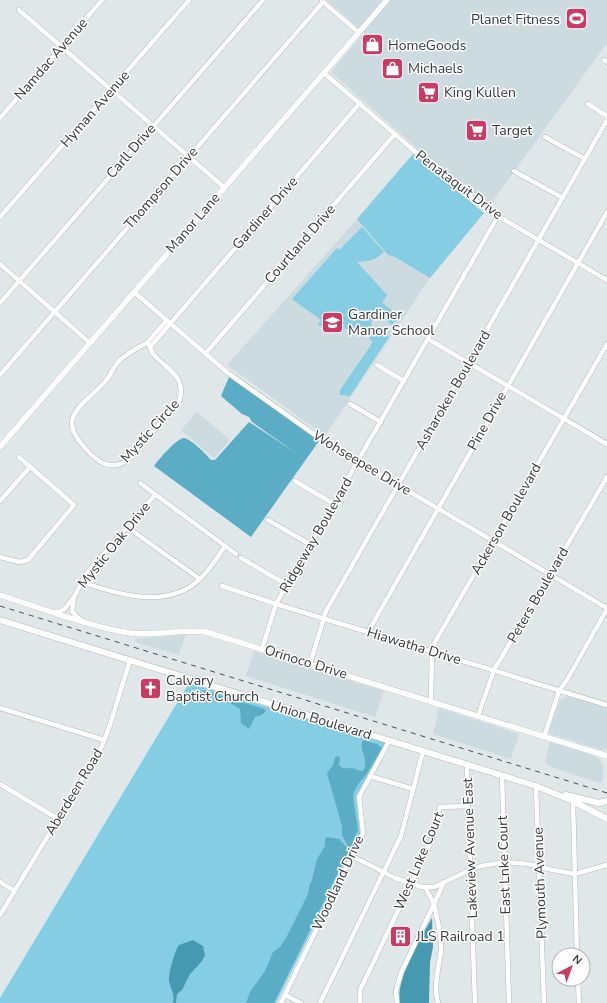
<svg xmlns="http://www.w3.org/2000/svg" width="607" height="1003" font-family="'Nunito Sans',sans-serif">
<rect width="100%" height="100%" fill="#e0e7e9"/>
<g fill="#ccdbe0">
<polygon points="327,0 607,0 607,43 490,205 418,149 331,72 364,33"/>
<polygon points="357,219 388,255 395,257 430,278 325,436 227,365"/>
<polygon points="197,412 230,440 214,458 181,430"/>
<polygon points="186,634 179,655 135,642 136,639"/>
<polygon points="254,651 384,691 375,717 246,676"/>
<polygon points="567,696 607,708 607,749 601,750 550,734 549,731 560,700"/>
<polygon points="439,708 519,734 511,759 433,734"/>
<polygon points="550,741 598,757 603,764 603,782 600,783 548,766 545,762"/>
</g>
<g fill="#85cde2">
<polygon points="413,154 484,213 430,278 395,257 388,255 357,219"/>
<path d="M362,227L384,252C374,261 370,261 357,262L387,295L382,303L400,316L392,325L378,314L371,322L372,327L375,329L380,328L389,337L350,396L340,395V390L373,342L369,338L371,335L358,327L353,333L345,328L342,332L339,330L341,326L344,327L325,314L323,317L326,320L328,317L331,319L329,323L326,321L322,327L318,324L321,320L292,299L337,248L339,250Z"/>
<polygon points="189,683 387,743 356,796 360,833 276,1003 0,1003 0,998"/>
</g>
<g fill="#5aadc5">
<path d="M229,377L319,441L251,537L154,466C159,459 177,438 184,438C191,439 207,455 211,460H215L249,422L296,453L252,422L249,417L242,414L221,396Z"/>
<path d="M202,690L264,709L266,711L262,715L255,717L249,729L241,723L240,709C229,702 218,696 204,693Z"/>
<path d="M363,740L377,744L382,748L366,775L358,784L354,792L353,797L358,831C354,836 354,843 350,847L348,846L342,835V826L327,773L333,765L335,757L338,756L340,758L339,765C344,770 346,768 352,768C356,769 359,771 363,771C370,759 358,750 363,740Z"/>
<polygon points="327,837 339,839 347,848 348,852 274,1003 246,1003 250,992 265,971 273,952 280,947 286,938 308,894 310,884 312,880 317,859 325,846 325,840"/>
</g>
<g fill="#4599b0">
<path d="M432,918L433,947L430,962L429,1003H400C395,980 421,937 432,918Z"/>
<path d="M193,940L203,946L205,955L202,961L190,974L182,990L177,994L176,1003H173C175,994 171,990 169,981C168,975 175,950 179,945Z"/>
</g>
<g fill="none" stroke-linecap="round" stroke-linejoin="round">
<defs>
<g id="minor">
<polyline points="322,1 358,32"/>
<polyline points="19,10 225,188"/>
<polyline points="604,60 607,62"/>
<polyline points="324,73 419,155 486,209 607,280"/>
<polyline points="588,104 607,116"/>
<polyline points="0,118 102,0"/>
<polyline points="545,137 585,159"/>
<polyline points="514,171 563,198"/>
<polyline points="0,217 189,0"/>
<polyline points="0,264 90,343"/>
<polyline points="134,292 228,373 325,442 607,608"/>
<polyline points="0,303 263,0"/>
<polyline points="428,339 607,444"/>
<path d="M147,343C152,347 150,352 155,356C169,371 187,377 179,402L128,460C121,465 114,467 105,464C94,460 71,436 72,423C72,407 98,392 107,379C112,373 115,364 121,359C129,353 138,347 147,343Z"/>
<polyline points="147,343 167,320"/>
<polyline points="151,346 360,103"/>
<polyline points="205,354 395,134"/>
<polyline points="377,365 404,381"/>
<polyline points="0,375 323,2"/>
<polyline points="350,404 381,422"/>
<polyline points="295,481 334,504"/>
<polyline points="140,483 236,554"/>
<polyline points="0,501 30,467"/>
<polyline points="268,520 311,545"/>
<polyline points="127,527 200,579"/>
<polyline points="0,557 19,562 28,560 74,505 19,457"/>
<polyline points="241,558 287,585"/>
<path d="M82,582C119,595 169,610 201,578C211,568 218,557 225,546"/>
<polyline points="222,586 276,604 607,705"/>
<polyline points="74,597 86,574 155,495"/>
<path d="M54,612C67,612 66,605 74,597L72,611L76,616L83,621"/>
<polyline points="368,632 607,212"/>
<polyline points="262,649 276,604 498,216"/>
<polyline points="310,664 326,611 607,120"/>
<polyline points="431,701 432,651 435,642 607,344"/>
<polyline points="0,708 104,740"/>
<polyline points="478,716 494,670 607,477"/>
<polyline points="544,737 559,691 567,680 607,609"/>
<polyline points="467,765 468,806 475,1003"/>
<polyline points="370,776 413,789"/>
<polyline points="502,776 509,1003"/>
<polyline points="0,784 58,819"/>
<polyline points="536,786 544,1003"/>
<polyline points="573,801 577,955"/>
<polyline points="352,856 395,878 422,887 434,887 470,870 481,866 504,862 528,864 553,870 575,874 607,865"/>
<polyline points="0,882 15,891"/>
<polyline points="425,887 434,904 444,882"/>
<path d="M434,904C437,919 442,935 441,950C439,968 433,985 438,1003"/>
<polyline points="0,915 101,748 109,728 130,660"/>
<polyline points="578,979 579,1003"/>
<polyline points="285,995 301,1003"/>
<polyline points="281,1003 363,833 359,797 389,741"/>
<polyline points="320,1003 401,836 423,751"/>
<polyline points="360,1003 360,990 428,848 432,839 440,807 468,806"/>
<polyline points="397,1003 396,991 401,973 434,904"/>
</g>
<g id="tertiary">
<polyline points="0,447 387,0"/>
<path d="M0,595C41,608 87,626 130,633C155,636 181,629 206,632L607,756"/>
</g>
<g id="secondary">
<polyline points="0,620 536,786 573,801 607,819"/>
<polyline points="566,795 599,803 607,801"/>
</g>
</defs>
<use href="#minor" stroke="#b2b9bb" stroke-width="5.5"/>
<use href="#tertiary" stroke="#b2b9bb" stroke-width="6"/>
<use href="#secondary" stroke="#b2b9bb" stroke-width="7"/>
<use href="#minor" stroke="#fff" stroke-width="4.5"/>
<use href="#tertiary" stroke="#fff" stroke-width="5.5"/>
<use href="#secondary" stroke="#fff" stroke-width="6"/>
<polyline stroke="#4a4d4e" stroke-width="1" stroke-dasharray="5 5" stroke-linecap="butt" points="0,606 607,793"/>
</g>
<defs>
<symbol id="stadium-square" viewBox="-11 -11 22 22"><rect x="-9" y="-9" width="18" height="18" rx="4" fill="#c93b62" stroke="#fff"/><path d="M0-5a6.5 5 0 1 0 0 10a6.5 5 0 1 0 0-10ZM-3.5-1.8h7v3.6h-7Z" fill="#fff"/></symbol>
<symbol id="shop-square" viewBox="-11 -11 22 22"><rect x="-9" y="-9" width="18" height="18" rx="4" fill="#c93b62" stroke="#fff"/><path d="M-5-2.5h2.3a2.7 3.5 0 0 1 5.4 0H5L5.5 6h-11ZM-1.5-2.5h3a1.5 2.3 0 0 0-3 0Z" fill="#fff"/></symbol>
<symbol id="supermarket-square" viewBox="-11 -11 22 22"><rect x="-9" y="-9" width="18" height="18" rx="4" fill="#c93b62" stroke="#fff"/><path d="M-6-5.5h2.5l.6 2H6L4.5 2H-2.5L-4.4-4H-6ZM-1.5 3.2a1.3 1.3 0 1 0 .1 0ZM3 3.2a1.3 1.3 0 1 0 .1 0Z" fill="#fff"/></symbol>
<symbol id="school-square" viewBox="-11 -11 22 22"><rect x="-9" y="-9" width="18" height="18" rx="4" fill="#c93b62" stroke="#fff"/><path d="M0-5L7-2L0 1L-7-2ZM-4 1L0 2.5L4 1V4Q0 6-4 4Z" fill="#fff"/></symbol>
<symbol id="church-square" viewBox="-11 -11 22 22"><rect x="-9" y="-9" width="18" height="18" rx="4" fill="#c93b62" stroke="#fff"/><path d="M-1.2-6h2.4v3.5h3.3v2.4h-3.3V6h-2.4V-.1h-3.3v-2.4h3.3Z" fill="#fff"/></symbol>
<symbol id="building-square" viewBox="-11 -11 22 22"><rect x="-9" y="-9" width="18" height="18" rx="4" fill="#c93b62" stroke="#fff"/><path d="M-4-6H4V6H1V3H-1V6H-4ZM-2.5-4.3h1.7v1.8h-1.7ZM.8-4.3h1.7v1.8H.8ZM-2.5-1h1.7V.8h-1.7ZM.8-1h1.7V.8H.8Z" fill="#fff"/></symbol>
</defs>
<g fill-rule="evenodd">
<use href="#stadium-square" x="564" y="6" width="25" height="25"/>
<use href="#shop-square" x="360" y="32" width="25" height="25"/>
<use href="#shop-square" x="380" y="56" width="25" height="25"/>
<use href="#supermarket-square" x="416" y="80" width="25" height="25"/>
<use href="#supermarket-square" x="464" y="118" width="25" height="25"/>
<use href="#school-square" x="320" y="310" width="25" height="25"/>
<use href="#church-square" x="138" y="676" width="25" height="25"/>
<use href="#building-square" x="388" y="924" width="25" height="25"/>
</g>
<g text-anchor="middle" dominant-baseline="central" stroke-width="3" stroke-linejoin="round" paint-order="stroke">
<g font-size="14" fill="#36393a" stroke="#fff" text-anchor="start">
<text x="560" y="19" text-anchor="end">Planet Fitness</text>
<text x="388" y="45">HomeGoods</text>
<text x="408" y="68">Michaels</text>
<text x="444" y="92">King Kullen</text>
<text x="492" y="130">Target</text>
<text x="348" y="314">Gardiner<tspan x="348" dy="16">Manor School</tspan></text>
<text x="166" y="680">Calvary<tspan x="166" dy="16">Baptist Church</tspan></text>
<text x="416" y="936">JLS Railroad 1</text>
</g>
<g font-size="14" fill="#36393a" stroke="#fff">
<text transform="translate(51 59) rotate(-49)">Namdac Avenue</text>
<text transform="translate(95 109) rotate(-49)">Hyman Avenue</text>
<text transform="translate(131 151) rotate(-49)">Carll Drive</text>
<text transform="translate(459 185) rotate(37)">Penataquit Drive</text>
<text transform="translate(161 188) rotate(-49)">Thompson Drive</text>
<text transform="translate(265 213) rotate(-49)">Gardiner Drive</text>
<text transform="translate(193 223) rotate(-49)">Manor Lane</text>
<text transform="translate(300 244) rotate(-49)">Courtland Drive</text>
<text transform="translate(453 390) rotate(-60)">Asharoken Boulevard</text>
<text transform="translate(487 421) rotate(-61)">Pine Drive</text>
<text transform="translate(150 431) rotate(-48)">Mystic Circle</text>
<text transform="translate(362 463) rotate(31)">Wohseepee Drive</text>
<text transform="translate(506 519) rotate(-60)">Ackerson Boulevard</text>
<text transform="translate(316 535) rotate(-60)">Ridgeway Boulevard</text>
<text transform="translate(114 545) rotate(-51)">Mystic Oak Drive</text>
<text transform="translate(538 595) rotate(-60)">Peters Boulevard</text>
<text transform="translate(414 646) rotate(17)">Hiawatha Drive</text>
<text transform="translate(306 662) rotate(17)">Orinoco Drive</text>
<text transform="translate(321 720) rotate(17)">Union Boulevard</text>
<text transform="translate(74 792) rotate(-59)">Aberdeen Road</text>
<text transform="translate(470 848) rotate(-92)">Lakeview Avenue East</text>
<text transform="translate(419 861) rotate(-67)">West Lnke Court</text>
<text transform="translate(504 865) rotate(-92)">East Lnke Court</text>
<text transform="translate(338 883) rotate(-65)">Woodland Drive</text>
<text transform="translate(540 883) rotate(-92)">Plymouth Avenue</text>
</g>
</g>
<g transform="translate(571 967) rotate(41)"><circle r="19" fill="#ffffff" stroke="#afb0b0"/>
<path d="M0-3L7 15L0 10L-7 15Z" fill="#c93b62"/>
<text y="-6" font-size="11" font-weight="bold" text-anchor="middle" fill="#36393a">N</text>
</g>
</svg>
